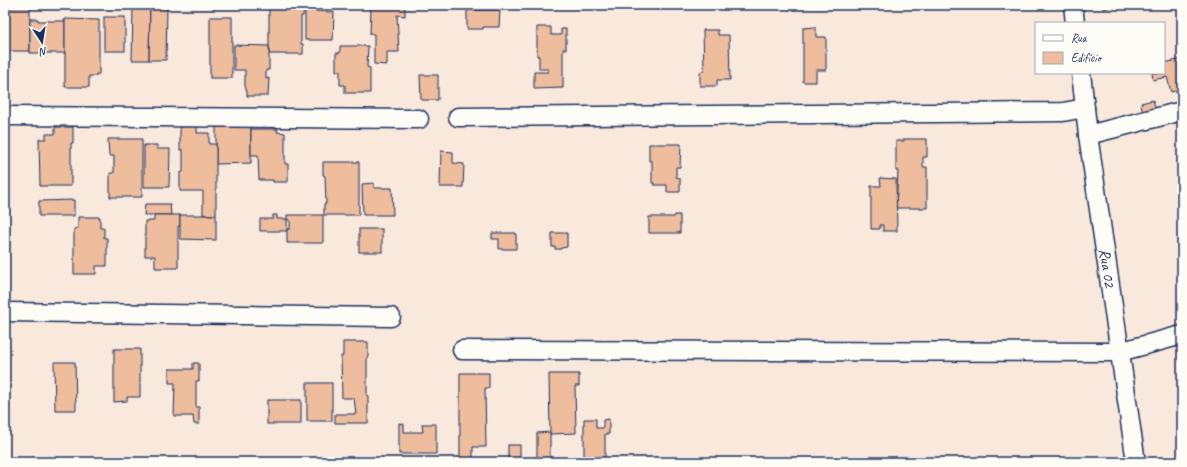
<svg xmlns="http://www.w3.org/2000/svg" width="1187" height="467" font-family="Caveat,sans-serif">
<rect width="100%" height="100%" fill="#f8e9dc"/>
<filter id="ink" filterUnits="userSpaceOnUse"><feTurbulence type="fractalNoise" baseFrequency=".025" numOctaves="2"/><feDisplacementMap in="SourceGraphic" scale="8" xChannelSelector="R" yChannelSelector="G"/><feConvolveMatrix kernelMatrix="1 2 1 2 8 2 1 2 1" color-interpolation-filters="sRGB"/></filter>
<g filter="url(#ink)">
<g fill="#eebd9e" stroke="#1b2f5e">
<rect x="379" y="5" width="27" height="2"/>
<rect x="581" y="5" width="25" height="1"/>
<rect x="606" y="5" width="22" height="1"/>
<polygon points="1103,5 1120,5 1103,9"/>
<rect x="5" y="7" width="25" height="44"/>
<polygon points="133,7 150,8 149,60 132,60"/>
<polygon points="269,7 304,7 303,16 301,16 301,44 303,44 303,54 269,54"/>
<polygon points="305,7 314,7 314,11 334,12 333,40 305,40"/>
<polygon points="371,7 405,7 405,16 397,15 399,52 387,52 387,65 374,64 374,34 370,34"/>
<polygon points="150,8 167,8 166,60 149,60"/>
<polygon points="467,10 500,10 499,27 483,27 483,29 467,29"/>
<polygon points="30,16 31,19 38,19 38,21 65,21 65,53 30,53"/>
<rect x="104" y="17" width="21" height="34"/>
<rect x="210" y="17" width="22" height="61"/>
<polygon points="65,19 99,20 99,74 96,74 96,76 89,76 89,87 65,87"/>
<polygon points="537,27 551,27 551,35 561,35 561,29 566,29 566,49 563,49 563,88 534,89 534,72 548,72 548,69 539,69 539,56 537,56"/>
<polygon points="816,27 816,37 826,37 826,70 816,70 816,82 803,82 803,28"/>
<polygon points="703,30 718,30 718,35 729,35 730,80 717,80 717,86 700,86 700,72 704,71"/>
<polygon points="234,45 269,46 269,70 266,70 266,79 269,78 268,96 247,96 247,92 245,86 245,70 234,70"/>
<polygon points="340,46 368,46 367,67 370,68 370,93 345,93 345,85 340,85 340,71 336,71 336,53 340,53"/>
<polygon points="1182,59 1182,89 1171,92 1167,77 1153,80 1152,73 1164,73 1164,63"/>
<polygon points="420,75 438,75 438,100 421,100"/>
<polygon points="1153,100 1156,111 1143,114 1141,103"/>
<polygon points="216,124 251,124 251,163 216,164"/>
<polygon points="180,126 197,126 197,133 209,133 209,144 216,144 216,215 203,215 203,191 180,191 180,173 183,172 183,150 180,150"/>
<polygon points="55,127 73,127 73,143 71,143 71,186 40,186 39,139 46,139 46,134 55,134"/>
<polygon points="251,129 278,129 277,132 285,133 285,164 288,164 288,182 273,182 273,180 259,180 258,155 251,155"/>
<polygon points="108,139 142,139 142,197 110,197 110,173 114,173 114,156 109,156"/>
<polygon points="904,139 927,139 927,157 923,157 923,167 927,167 927,208 896,208 898,171 896,171 896,141 904,141"/>
<polygon points="649,144 681,144 680,167 676,167 676,177 680,178 680,192 667,192 667,185 654,185 654,183 652,183 652,161 649,161"/>
<polygon points="144,145 157,145 157,149 170,149 169,187 144,187"/>
<polygon points="441,151 453,152 453,163 464,164 463,187 440,187"/>
<polygon points="323,162 359,162 359,215 324,215 324,204 326,204 325,176 323,175"/>
<polygon points="880,178 896,179 897,231 883,231 883,225 880,225 880,229 871,229 871,186 881,186"/>
<polygon points="374,183 374,188 392,188 393,215 363,215 362,184"/>
<polygon points="74,200 74,216 39,216 39,201"/>
<polygon points="145,204 170,204 171,215 144,215"/>
<polygon points="154,215 180,215 180,226 178,226 178,268 155,268 155,256 145,256 145,221 154,221"/>
<polygon points="180,215 216,215 216,240 180,239"/>
<polygon points="273,215 277,215 277,219 287,219 287,231 260,231 260,219 273,219"/>
<polygon points="287,215 323,215 323,243 287,243 287,229 290,229 290,220 287,220"/>
<polygon points="675,215 680,215 680,233 649,233 649,217 674,217"/>
<polygon points="78,217 100,217 100,228 104,228 104,238 107,238 107,266 96,266 96,274 74,274 74,229 78,228"/>
<rect x="359" y="229" width="23" height="23"/>
<polygon points="492,233 516,233 516,249 499,249 499,239 492,239"/>
<polygon points="552,233 567,233 567,247 561,248 561,249 555,249 555,247 552,247"/>
<polygon points="1182,251 1182,279 1176,253"/>
<polygon points="343,342 368,342 368,357 367,357 367,396 368,395 368,423 335,423 335,414 356,414 354,398 342,398 341,356 343,356"/>
<polygon points="114,349 140,349 140,397 127,397 127,401 114,402"/>
<polygon points="54,362 75,362 76,410 55,410"/>
<polygon points="193,363 199,363 199,381 196,381 196,407 199,407 199,424 194,424 193,416 174,416 175,383 169,383 169,369 193,369"/>
<polygon points="460,373 489,373 489,388 485,388 486,447 473,447 473,462 460,462"/>
<polygon points="549,374 579,374 579,386 575,386 576,433 550,434"/>
<rect x="307" y="383" width="25" height="38"/>
<rect x="267" y="400" width="34" height="24"/>
<polygon points="584,419 596,419 596,428 603,428 603,420 609,419 609,434 605,434 605,462 584,462"/>
<polygon points="399,423 404,424 404,432 423,432 422,424 436,424 436,454 399,454"/>
<polygon points="550,432 550,462 520,462 537,462 537,433"/>
<rect x="508" y="445" width="12" height="17"/>
</g>
<g fill="none" stroke-linecap="round" stroke-linejoin="round">
<defs>
<g id="minor">
<polyline points="1073,5 1075,23"/>
<polyline points="1081,73 1088,135 1136,462"/>
<polyline points="5,116 419,119"/>
<polyline points="458,117 1063,112 1085,108"/>
<polyline points="1088,135 1182,111"/>
<polyline points="5,312 391,317"/>
<polyline points="462,350 1119,352 1182,335"/>
</g>
</defs>
<use href="#minor" stroke="#1b2f5e" stroke-width="21"/>
<use href="#minor" stroke="#fdfcf7" stroke-width="18"/>
</g>
</g>
<g text-anchor="middle" dominant-baseline="central" stroke-width="3.5" stroke-linejoin="round" paint-order="stroke">
<g font-size="16" fill="#1b2f5e" stroke="#fdfcf7">
<text transform="translate(1107 268) rotate(82)">Rua 02</text>
</g>
</g>
<rect width="1187" height="467" fill="none" stroke="#fdfcf7" stroke-width="20"/>
<rect x="10" y="10" width="1167" height="447" fill="none" stroke="#1b2f5e" stroke-width="1.5" filter="url(#ink)"/>
<rect x="1035" y="22" width="130" height="52" fill="#fdfcf7" stroke="#a3aaba"/>
<rect x="1043" y="35" width="20" height="6" fill="#fdfcf7" stroke="#a3aaba"/>
<text x="1071" y="42" font-size="12" fill="#1b2f5e">Rua</text>
<rect x="1043" y="52" width="20" height="12" fill="#eebd9e" stroke="#a3aaba"/>
<text x="1071" y="62" font-size="12" fill="#1b2f5e">Edifício</text>
<g transform="translate(42 42) rotate(168)" stroke="#fdfcf7" stroke-width="3" paint-order="stroke">
<path d="M0-3L7 15L0 10L-7 15Z" fill="#1b2f5e"/>
<text y="-6" font-size="11" font-weight="bold" text-anchor="middle" fill="#1b2f5e">N</text>
</g>
</svg>
